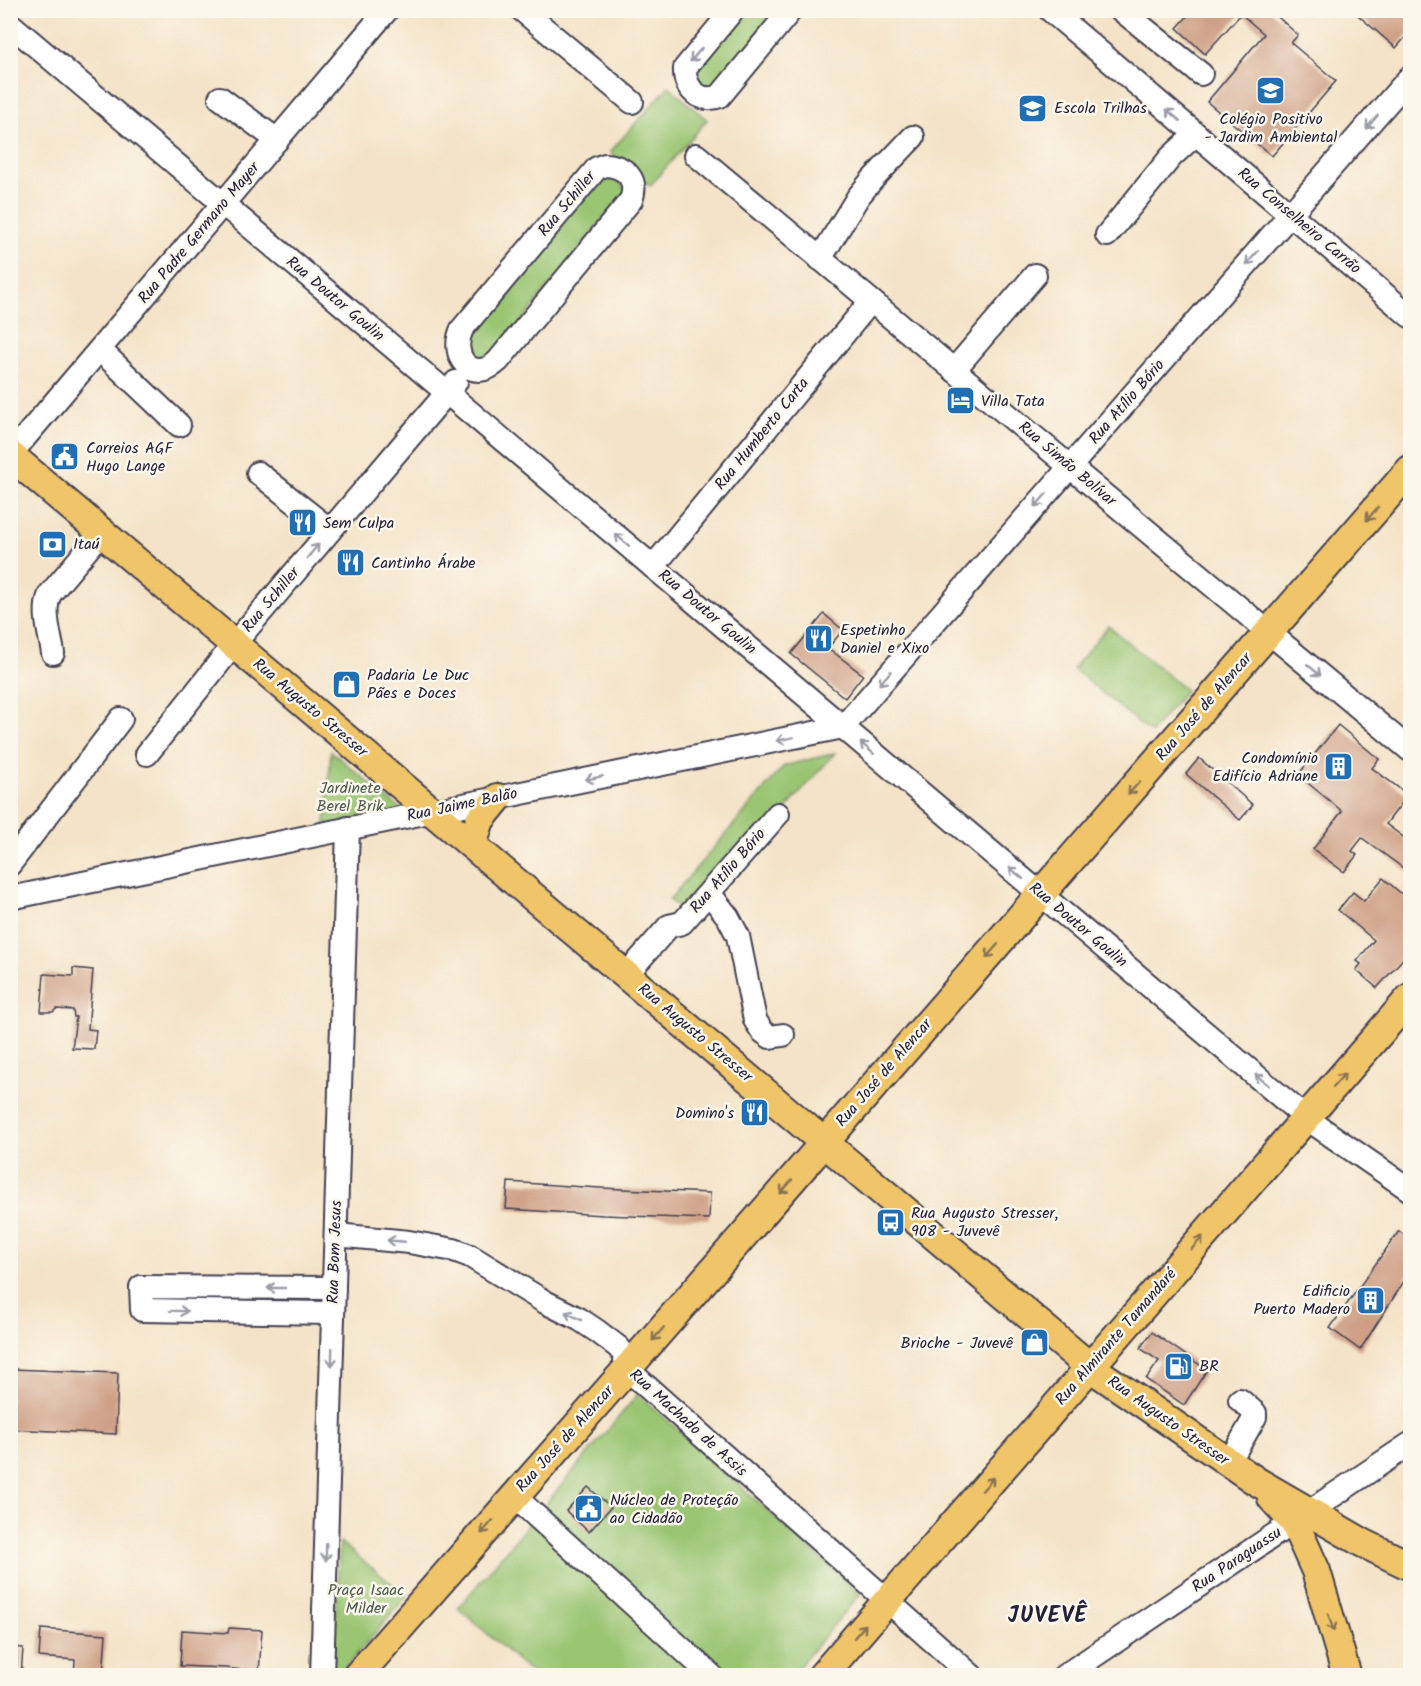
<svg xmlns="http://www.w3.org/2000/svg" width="1421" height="1686" font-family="Kalam,sans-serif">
<rect width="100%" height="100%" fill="#fbf7ec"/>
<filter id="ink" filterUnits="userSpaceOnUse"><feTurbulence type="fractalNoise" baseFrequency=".0167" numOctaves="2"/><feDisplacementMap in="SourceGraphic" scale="12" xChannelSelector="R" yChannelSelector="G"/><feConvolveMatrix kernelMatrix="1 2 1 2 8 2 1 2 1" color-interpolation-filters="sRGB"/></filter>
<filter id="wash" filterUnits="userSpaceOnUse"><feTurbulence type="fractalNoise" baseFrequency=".008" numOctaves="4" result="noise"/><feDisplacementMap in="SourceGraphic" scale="24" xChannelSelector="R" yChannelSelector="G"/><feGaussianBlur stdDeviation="1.35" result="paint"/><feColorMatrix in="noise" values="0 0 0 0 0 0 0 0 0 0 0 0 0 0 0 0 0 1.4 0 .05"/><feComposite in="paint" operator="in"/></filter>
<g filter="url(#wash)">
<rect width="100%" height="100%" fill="#f4e3c8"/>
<g fill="#9ac572" stroke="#5e7456" stroke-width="1.5">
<polygon points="740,11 784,11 718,91 704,91 692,68"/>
<polygon points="669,86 707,120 650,186 610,152"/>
<polygon points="615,174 626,191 492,358 470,359 467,335 597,179"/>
<polygon points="1108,626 1186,690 1151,733 1073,669"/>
<polygon points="331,751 403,811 325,826"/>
<polygon points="835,753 691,917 669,900 784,766"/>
<polygon points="638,1394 860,1594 791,1676 534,1675 458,1608"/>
<polygon points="340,1542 407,1596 339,1675 332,1676"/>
</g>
<g id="blocks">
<g fill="#cfa086">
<polygon points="1193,10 1270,10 1298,35 1291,43 1336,81 1272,156 1207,102 1264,34 1241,14 1205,54 1177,28"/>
<polygon points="1352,10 1410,10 1410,32 1396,48"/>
<polygon points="824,614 843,630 828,648 863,675 845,698 791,654"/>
<polygon points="1338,725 1379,759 1372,768 1408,795 1386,824 1410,842 1410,873 1362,838 1352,851 1357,855 1344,872 1313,849 1342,811 1298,775"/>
<polygon points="1199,758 1253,805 1240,820 1186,774"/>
<polygon points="1383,878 1410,901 1410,951 1377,988 1356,970 1361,964 1357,961 1374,940 1338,910 1353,892 1364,901"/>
<polygon points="73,968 93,970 88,1029 96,1030 94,1049 72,1048 76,1017 74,1017 73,1010 56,1009 53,1012 41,1012 44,974 73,976"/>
<polygon points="508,1182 600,1188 710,1193 709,1219 603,1215 506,1209"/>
<polygon points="1399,1231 1410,1240 1410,1272 1360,1350 1330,1328"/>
<polygon points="1152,1332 1207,1370 1184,1405 1146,1379 1159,1361 1140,1348"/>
<polygon points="10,1369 118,1373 116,1434 10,1429"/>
<polygon points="588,1487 611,1507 589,1532 566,1511"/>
<polygon points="229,1628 262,1630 259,1672 226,1668 180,1666 182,1630 228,1633"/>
<polygon points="41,1629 106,1634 103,1676 74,1676 75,1660 39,1657"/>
<polygon points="10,1647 23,1648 21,1676 10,1676"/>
</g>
</g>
</g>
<g filter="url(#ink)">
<use href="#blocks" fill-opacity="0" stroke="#423f50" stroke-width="1.5"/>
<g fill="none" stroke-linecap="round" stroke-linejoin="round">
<defs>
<g id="minor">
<polyline points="522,10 632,102"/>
<path d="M733,10L685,68C684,89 700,104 720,96L791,10"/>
<polyline points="1050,10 1410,316"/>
<polyline points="1121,10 1201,74"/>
<polyline points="10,24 1306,1118 1410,1190"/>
<polyline points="220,98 277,140"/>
<polyline points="696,155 1410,750"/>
<path d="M605,165C625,166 639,179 631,200L498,361C472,385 449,356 462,329L597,168Z"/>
<polyline points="1107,235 1171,157 1196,134"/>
<polyline points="820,259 858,197 872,180 913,137"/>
<polyline points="100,350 179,425"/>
<polyline points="954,370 1035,275"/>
<polyline points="10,455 387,10"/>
<polyline points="258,473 330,530"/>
<polyline points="653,567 871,301"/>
<path d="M53,653C50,634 42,611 50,594L102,532"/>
<polyline points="147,754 234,644 456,382"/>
<polyline points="10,864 121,719"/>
<polyline points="709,893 728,917 738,936 755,1020 762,1031 770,1037 783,1035"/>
<polyline points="10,898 843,727 1410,77"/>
<polyline points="626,975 669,926 682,923 778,814"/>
<polyline points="336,1235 409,1242 454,1250 470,1256 545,1302 579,1319 597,1331 618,1347 624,1354 627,1369 972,1676"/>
<polyline points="332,1313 142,1310 141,1287 334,1288"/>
<polyline points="1229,1462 1255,1417 1255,1413 1240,1400"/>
<polyline points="514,1496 712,1676"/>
<polyline points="322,1676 348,828"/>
<polyline points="1064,1676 1410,1444"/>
</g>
<g id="major">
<polyline points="10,455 1090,1367 1256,1481 1363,1543 1410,1566"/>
<polyline points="472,845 480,820 498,798"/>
<polyline points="1272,1498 1294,1522 1316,1571 1347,1676"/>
<polyline points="357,1676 627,1369 1410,470"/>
<polyline points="822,1676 1410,998"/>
</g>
</defs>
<use href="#minor" stroke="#423f50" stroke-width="26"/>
<use href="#major" stroke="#423f50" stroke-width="32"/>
<use href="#minor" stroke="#fff" stroke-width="22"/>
<use href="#major" stroke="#f0c469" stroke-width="28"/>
</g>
<defs><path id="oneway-shaft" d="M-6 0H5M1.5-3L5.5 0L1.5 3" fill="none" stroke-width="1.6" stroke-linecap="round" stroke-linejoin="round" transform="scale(1.5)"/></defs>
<g stroke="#9c9ca7">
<use href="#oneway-shaft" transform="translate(696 55) rotate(130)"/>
<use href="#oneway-shaft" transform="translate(1173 115) rotate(-140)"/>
<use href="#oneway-shaft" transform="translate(1372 122) rotate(131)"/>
<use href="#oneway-shaft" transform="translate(1252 258) rotate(131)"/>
<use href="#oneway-shaft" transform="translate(1041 500) rotate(131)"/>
<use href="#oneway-shaft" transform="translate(622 540) rotate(-140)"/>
<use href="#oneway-shaft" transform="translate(313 551) rotate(-50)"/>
<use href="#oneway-shaft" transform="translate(1314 670) rotate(40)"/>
<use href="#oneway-shaft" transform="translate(885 678) rotate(131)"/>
<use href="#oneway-shaft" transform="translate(785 739) rotate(168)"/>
<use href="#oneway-shaft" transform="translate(867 748) rotate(-139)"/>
<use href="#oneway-shaft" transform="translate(594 778) rotate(168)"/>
<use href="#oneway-shaft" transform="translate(1016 873) rotate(-140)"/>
<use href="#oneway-shaft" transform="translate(1262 1080) rotate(-140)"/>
<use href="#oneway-shaft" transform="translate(396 1241) rotate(-175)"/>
<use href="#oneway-shaft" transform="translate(276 1288) rotate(-180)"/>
<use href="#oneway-shaft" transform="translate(179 1311) rotate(1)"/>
<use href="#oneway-shaft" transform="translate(573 1316) rotate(-154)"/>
<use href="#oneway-shaft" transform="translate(332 1357) rotate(91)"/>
<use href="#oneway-shaft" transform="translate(326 1552) rotate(92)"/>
</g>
<g stroke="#897352">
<use href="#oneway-shaft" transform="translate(1372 514) rotate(131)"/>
<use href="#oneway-shaft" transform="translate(1134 788) rotate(131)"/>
<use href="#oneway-shaft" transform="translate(992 951) rotate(131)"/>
<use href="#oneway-shaft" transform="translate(1339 1080) rotate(-49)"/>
<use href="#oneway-shaft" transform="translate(786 1187) rotate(131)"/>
<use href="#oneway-shaft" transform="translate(1197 1243) rotate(-49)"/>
<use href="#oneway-shaft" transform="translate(658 1334) rotate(131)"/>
<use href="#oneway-shaft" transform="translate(988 1484) rotate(-49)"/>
<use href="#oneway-shaft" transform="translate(487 1527) rotate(131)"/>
<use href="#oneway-shaft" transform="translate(1331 1623) rotate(73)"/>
<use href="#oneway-shaft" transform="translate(860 1631) rotate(-49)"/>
</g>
</g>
<defs>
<symbol id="school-square" viewBox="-11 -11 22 22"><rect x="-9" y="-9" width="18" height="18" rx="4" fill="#1f6fb2" stroke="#fbf7ec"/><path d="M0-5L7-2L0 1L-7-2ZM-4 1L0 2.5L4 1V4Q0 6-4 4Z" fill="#fff"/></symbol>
<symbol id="hotel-square" viewBox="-11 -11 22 22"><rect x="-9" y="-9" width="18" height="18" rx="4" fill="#1f6fb2" stroke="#fbf7ec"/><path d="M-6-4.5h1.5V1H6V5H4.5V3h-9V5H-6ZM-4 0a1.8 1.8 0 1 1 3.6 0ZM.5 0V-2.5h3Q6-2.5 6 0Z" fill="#fff"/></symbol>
<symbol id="civic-square" viewBox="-11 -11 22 22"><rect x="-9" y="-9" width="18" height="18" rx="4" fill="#1f6fb2" stroke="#fbf7ec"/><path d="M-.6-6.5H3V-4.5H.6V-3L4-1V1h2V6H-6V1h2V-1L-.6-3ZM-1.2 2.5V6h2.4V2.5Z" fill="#fff"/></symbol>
<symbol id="restaurant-square" viewBox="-11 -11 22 22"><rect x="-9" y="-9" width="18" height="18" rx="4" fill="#1f6fb2" stroke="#fbf7ec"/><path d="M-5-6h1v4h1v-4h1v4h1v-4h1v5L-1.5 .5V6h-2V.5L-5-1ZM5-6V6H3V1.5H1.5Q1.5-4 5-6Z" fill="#fff"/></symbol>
<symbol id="bank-square" viewBox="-11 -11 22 22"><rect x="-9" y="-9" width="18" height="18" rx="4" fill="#1f6fb2" stroke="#fbf7ec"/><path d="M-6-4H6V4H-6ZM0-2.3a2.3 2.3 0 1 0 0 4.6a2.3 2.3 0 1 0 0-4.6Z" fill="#fff"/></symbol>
<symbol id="shop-square" viewBox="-11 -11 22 22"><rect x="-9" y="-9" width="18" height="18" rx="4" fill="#1f6fb2" stroke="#fbf7ec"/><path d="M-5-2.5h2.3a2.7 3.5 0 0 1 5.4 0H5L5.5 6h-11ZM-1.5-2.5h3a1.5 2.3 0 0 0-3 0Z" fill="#fff"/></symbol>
<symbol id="building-square" viewBox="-11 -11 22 22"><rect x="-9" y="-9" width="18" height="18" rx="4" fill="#1f6fb2" stroke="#fbf7ec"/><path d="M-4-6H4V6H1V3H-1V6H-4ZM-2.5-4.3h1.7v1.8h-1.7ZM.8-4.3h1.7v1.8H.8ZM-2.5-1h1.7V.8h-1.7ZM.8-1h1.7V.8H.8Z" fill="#fff"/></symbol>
<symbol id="bus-square" viewBox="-11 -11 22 22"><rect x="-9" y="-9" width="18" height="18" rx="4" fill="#1f6fb2" stroke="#fbf7ec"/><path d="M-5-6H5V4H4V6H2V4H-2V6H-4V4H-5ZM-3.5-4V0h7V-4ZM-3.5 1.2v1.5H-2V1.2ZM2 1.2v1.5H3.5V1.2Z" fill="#fff"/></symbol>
<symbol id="fuel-square" viewBox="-11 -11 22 22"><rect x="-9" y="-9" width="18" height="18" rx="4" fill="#1f6fb2" stroke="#fbf7ec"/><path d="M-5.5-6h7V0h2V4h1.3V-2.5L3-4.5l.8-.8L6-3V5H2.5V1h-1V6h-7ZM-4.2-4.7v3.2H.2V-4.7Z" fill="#fff"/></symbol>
</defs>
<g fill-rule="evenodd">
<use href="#school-square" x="1254" y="74" width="33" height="33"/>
<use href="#school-square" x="1016" y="92" width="33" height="33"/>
<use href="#hotel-square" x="944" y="384" width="33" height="33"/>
<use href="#civic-square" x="48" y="440" width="33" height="33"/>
<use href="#restaurant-square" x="286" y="506" width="33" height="33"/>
<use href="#bank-square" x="36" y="528" width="33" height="33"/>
<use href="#restaurant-square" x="334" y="546" width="33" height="33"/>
<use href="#restaurant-square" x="802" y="622" width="33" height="33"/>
<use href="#shop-square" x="330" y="668" width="33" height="33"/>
<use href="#building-square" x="1322" y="750" width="33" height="33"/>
<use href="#restaurant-square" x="738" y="1096" width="33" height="33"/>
<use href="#bus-square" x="874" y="1206" width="33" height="33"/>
<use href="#building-square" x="1354" y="1284" width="33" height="33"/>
<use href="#shop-square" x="1018" y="1326" width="33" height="33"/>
<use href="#fuel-square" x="1162" y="1350" width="33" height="33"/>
<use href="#civic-square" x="572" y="1492" width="33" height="33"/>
</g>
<g text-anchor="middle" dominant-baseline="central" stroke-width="5" stroke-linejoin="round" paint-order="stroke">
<g font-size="16" fill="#22223b" stroke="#fbf7ec" text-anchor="start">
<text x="1054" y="108">Escola Trilhas</text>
<text x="1271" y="119" text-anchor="middle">Colégio Positivo<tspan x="1271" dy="18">- Jardim Ambiental</tspan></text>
<text x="981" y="401">Villa Tata</text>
<text x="86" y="448">Correios AGF<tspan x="86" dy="18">Hugo Lange</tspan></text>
<text x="323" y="523">Sem Culpa</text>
<text x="73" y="544">Itaú</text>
<text x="371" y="563">Cantinho Árabe</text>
<text x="840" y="630">Espetinho<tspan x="840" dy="18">Daniel e Xixo</tspan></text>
<text x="367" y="675">Padaria Le Duc<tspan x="367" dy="18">Pães e Doces</tspan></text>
<text x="1318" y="758" text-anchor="end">Condomínio<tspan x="1318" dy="18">Edifício Adriane</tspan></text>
<text x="734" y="1113" text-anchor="end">Domino's</text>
<text x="911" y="1213">Rua Augusto Stresser,<tspan x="911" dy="18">908 - Juvevê</tspan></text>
<text x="1350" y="1291" text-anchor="end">Edificio<tspan x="1350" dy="18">Puerto Madero</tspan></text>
<text x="1013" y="1343" text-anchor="end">Brioche - Juvevê</text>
<text x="1199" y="1366">BR</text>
<text x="610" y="1500">Núcleo de Proteção<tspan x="610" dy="18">ao Cidadão</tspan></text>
</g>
<g font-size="16" fill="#22223b" stroke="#fbf7ec">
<text transform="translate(567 204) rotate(-50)">Rua Schiller</text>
<text transform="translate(1299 221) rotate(40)">Rua Conselheiro Carrão</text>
<text transform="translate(199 233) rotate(-50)">Rua Padre Germano Mayer</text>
<text transform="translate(335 299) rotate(40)">Rua Doutor Goulin</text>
<text transform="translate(1127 402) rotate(-49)">Rua Atílio Bório</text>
<text transform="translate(762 434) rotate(-51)">Rua Humberto Carta</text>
<text transform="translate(1067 464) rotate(40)">Rua Simão Bolívar</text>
<text transform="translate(271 600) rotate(-50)">Rua Schiller</text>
<text transform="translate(707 612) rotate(40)">Rua Doutor Goulin</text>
<text transform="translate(1204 707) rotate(-49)">Rua José de Alencar</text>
<text transform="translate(310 708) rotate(40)">Rua Augusto Stresser</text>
<text transform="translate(462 805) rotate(-12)">Rua Jaime Balão</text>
<text transform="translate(728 871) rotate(-49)">Rua Atílio Bório</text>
<text transform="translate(1078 925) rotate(40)">Rua Doutor Goulin</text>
<text transform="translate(695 1033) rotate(40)">Rua Augusto Stresser</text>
<text transform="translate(884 1073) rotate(-49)">Rua José de Alencar</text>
<text transform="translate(335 1252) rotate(-88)">Rua Bom Jesus</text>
<text transform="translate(1116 1337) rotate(-49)">Rua Almirante Tamandaré</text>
<text transform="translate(1168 1421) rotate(35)">Rua Augusto Stresser</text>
<text transform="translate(688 1423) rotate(42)">Rua Machado de Assis</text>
<text transform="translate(565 1439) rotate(-48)">Rua José de Alencar</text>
<text transform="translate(1237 1560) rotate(-34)">Rua Paraguassu</text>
</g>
<g font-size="16" fill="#4c5b4e" stroke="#fbf7ec">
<text x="350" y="788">Jardinete<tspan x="350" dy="18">Berel Brik</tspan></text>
<text x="366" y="1590">Praça Isaac<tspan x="366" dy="18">Milder</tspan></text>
</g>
<g font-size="22" font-weight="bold" letter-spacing="1.5" fill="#22223b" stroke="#fbf7ec">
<text x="1048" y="1616">JUVEVÊ</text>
</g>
</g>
<rect width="1421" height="1686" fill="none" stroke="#fbf7ec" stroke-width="36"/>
</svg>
